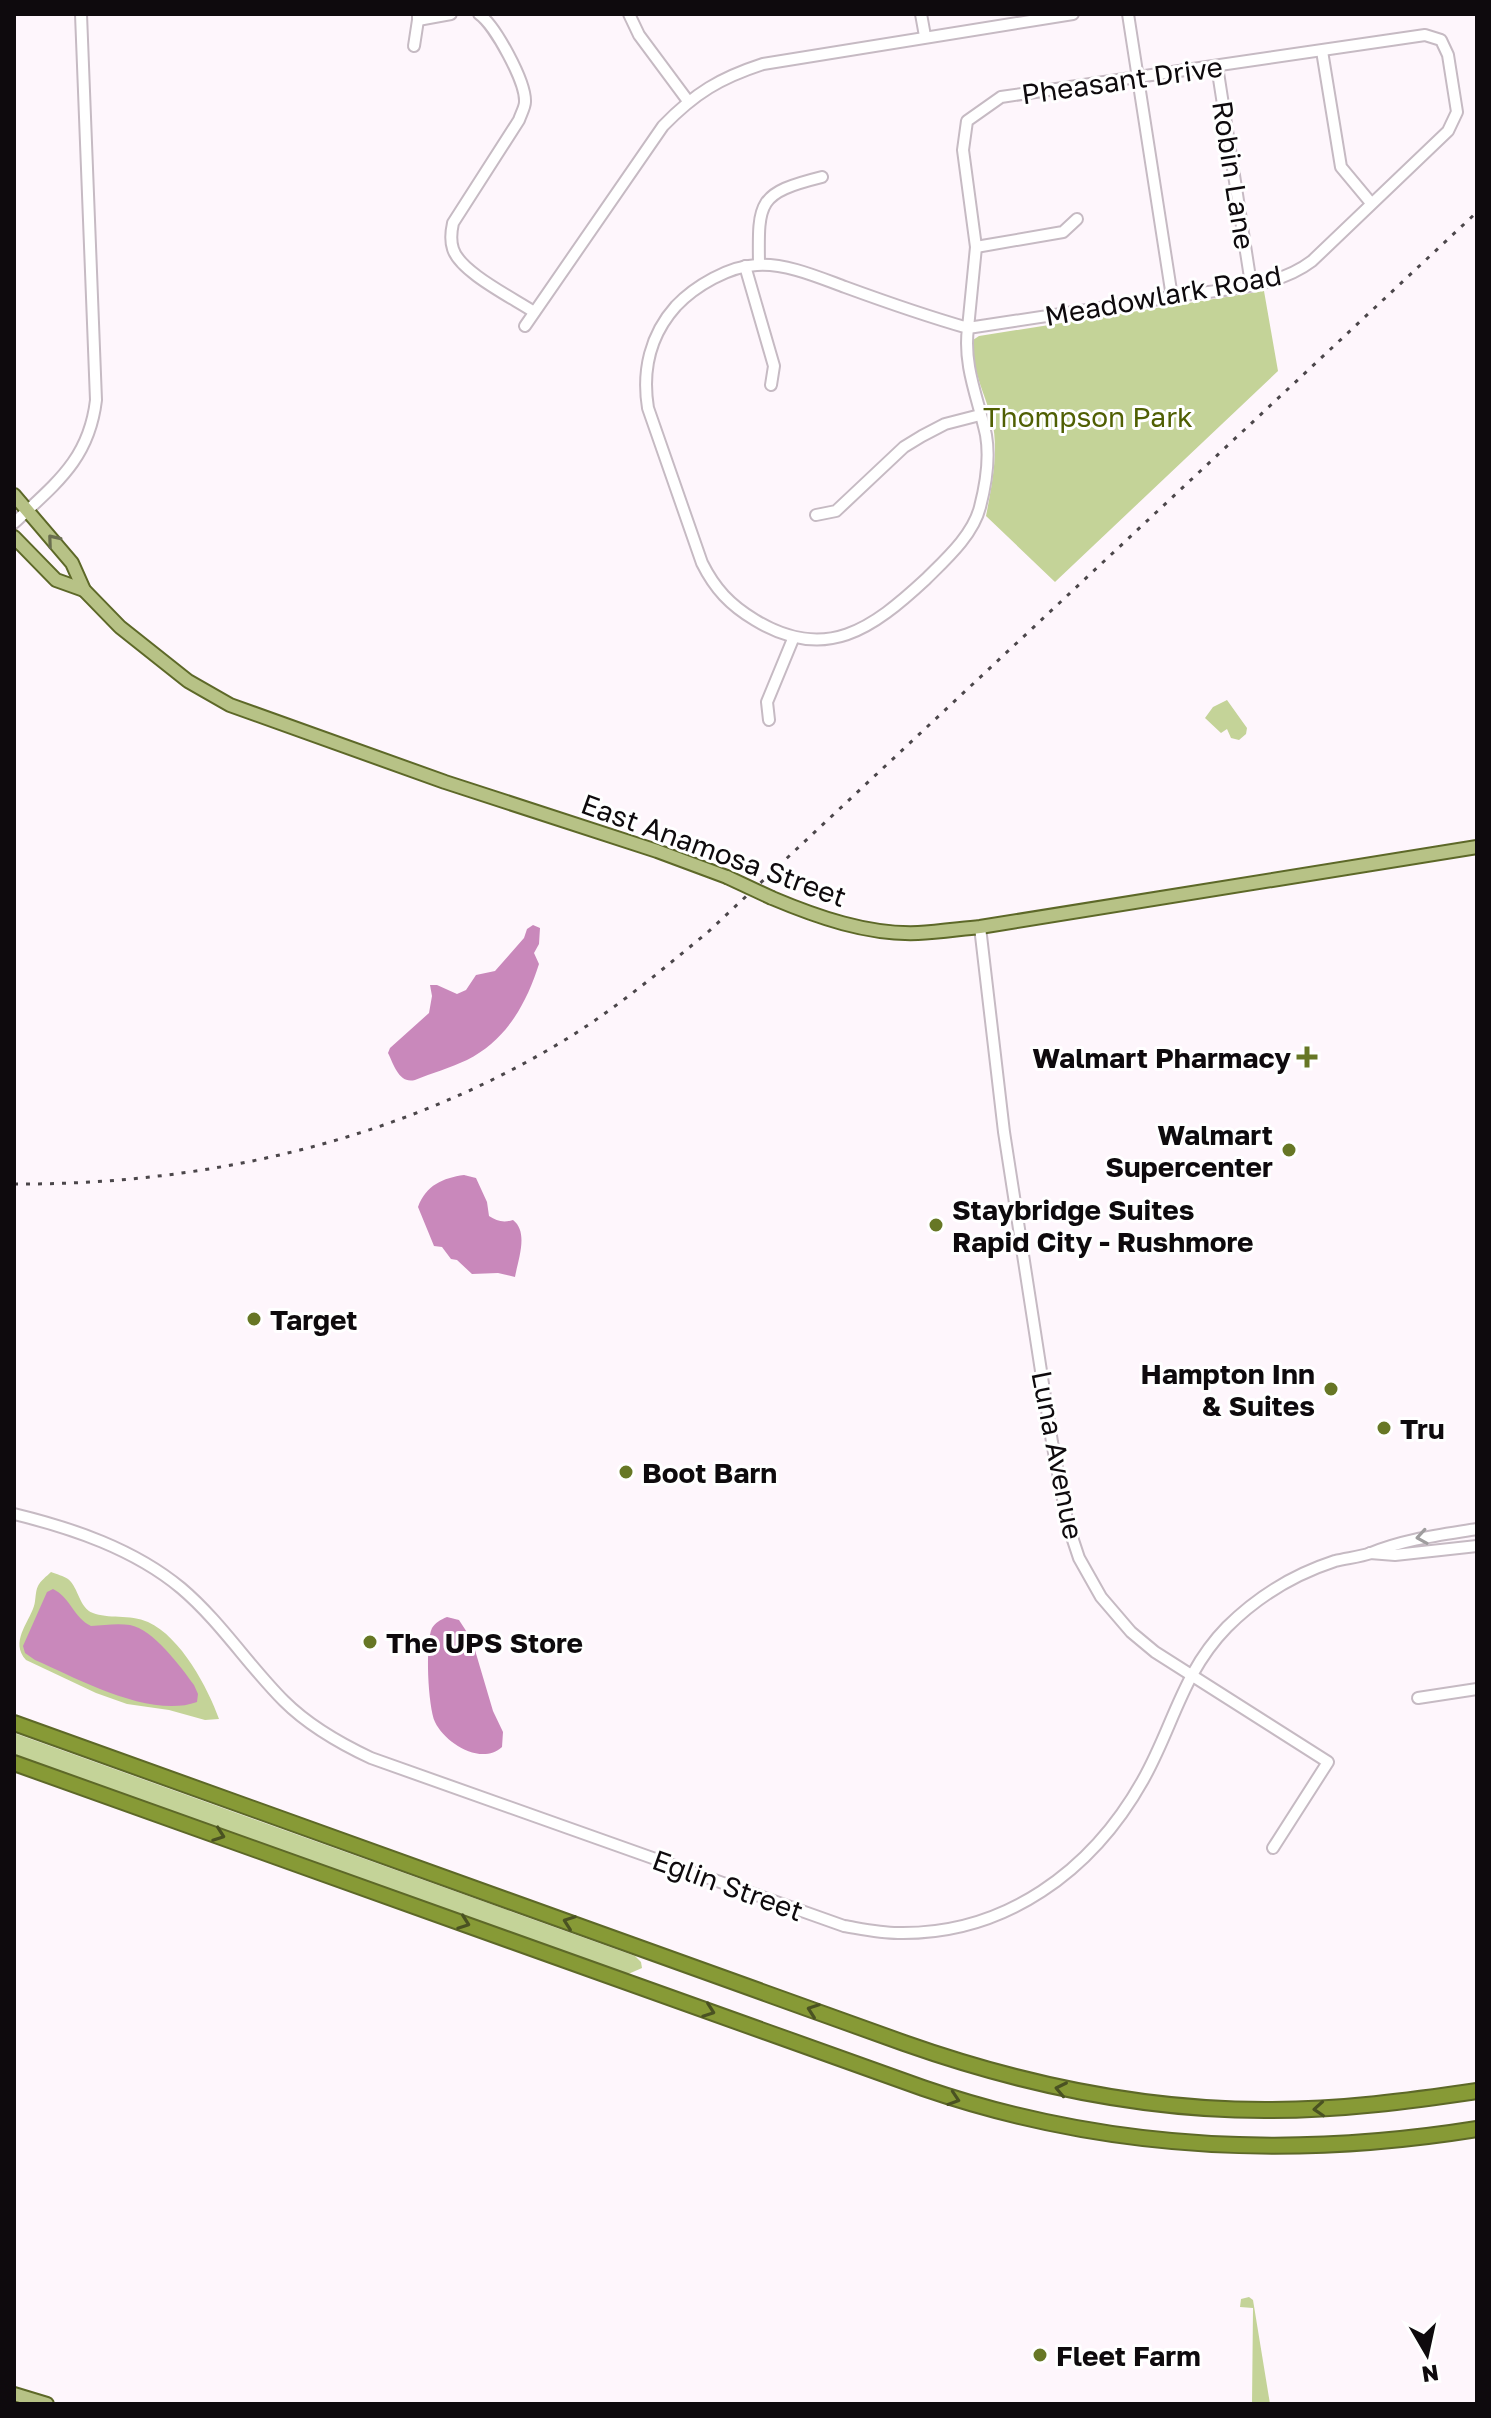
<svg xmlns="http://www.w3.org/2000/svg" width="1491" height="2418" font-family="'Golos Text',sans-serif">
<rect width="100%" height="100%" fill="#fef6fc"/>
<g fill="#c4d398">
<path d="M1264,291L1278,371L1055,582L986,516C992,485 999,451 992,420C985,393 971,369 973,340L979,336Z"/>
<polygon points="1227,700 1247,728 1246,734 1239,740 1231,738 1227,729 1221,733 1205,718 1213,707"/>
<path d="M51,1572C56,1574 64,1576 68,1579C79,1588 79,1608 93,1613C107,1619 130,1614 148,1622C181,1637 208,1688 219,1719L205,1720L169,1710L127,1704L96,1693L26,1660C10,1642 28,1624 34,1606C36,1600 35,1592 38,1586C40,1581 47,1576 51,1572Z"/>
<polygon points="14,1733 635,1956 641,1962 642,1968 626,1975 14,1755"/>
<polygon points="1249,2297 1253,2300 1270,2404 1252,2404 1253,2308 1240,2307 1241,2299"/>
</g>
<g fill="#c988bb">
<path d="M533,925L540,928L539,944L534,953L539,964C526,1005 506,1040 467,1060C450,1068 432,1073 415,1080C399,1084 394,1065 388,1053L390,1048L429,1013L432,996L430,985H437L457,994L466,990L476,975L495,971L524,938L527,929Z"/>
<path d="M464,1175L476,1178L487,1202L489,1216C497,1221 503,1223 513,1220C529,1232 518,1260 515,1277L498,1273L472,1274L457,1260L451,1259L442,1247L434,1246L418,1207C426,1185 443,1178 464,1175Z"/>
<path d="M53,1589C70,1597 74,1618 91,1626C104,1625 118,1623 130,1625C153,1629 181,1667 194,1685L198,1694L197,1702C151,1719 78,1679 35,1660L25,1653L23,1646L47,1592Z"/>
<path d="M447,1617L459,1620L472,1640L493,1711L503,1732L502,1747C481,1766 445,1743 435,1722C428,1707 425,1643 432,1628C436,1622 440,1620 447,1617Z"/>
</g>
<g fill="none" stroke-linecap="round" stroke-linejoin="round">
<defs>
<g id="minor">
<polyline points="418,14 418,20 451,14"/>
<path d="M479,14C495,25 526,82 525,102C525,107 521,114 519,120L453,223C451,232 450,240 453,249C460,272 513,298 534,312"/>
<polyline points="629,14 639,35 688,101"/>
<polyline points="921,14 925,36"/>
<polyline points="1128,14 1172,297"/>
<polyline points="414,46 418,20"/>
<polyline points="1322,51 1341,167 1371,203"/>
<polyline points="1217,66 1251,284"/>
<polyline points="976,247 1063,232 1077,219"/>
<path d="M759,264C758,201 758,193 822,177"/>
<polyline points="745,266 774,366 771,385"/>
<path d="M1172,297C1218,289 1274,290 1312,261L1448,131L1457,112L1448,55L1441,40L1425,35L1001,97L967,121L963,150L976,247L968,328C926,316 886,302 845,287C818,277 786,263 757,265C729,266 695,286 676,306C650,335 642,371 648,408L702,563C715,589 730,605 755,620C826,663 872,629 926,579C946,559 973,535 980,507C986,484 990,458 986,435C978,398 963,366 968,328L1172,297"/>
<path d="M525,326L663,126C695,93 720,78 763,64L1073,14"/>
<polyline points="816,515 836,511 904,447 922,436 945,424 980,415"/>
<path d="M14,523C55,484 89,460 96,400L81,14"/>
<polyline points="769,720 767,702 793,639"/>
<polyline points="980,927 1004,1132 1052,1442 1068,1525 1079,1558 1101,1597 1131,1632 1155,1652 1328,1762 1273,1848"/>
<path d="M14,1514C72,1528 134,1549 181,1588C220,1621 248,1665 284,1701C309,1726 339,1743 371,1758L844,1926C862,1929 880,1933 898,1933C1005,1935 1092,1871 1143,1780C1173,1727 1182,1673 1227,1627C1257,1597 1295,1574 1335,1561C1347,1558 1360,1557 1371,1553C1405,1539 1440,1535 1477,1529"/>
<polyline points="1370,1553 1395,1555 1477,1546"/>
<polyline points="1418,1698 1477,1689"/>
</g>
<g id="major">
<polyline points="14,495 72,563 84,590 120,627 188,681 230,705 445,782 657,851 727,877"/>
<polyline points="14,537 56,580 84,590"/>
<path d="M772,898C817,917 868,935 918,933C938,932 959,929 980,927L1477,847"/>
<polyline points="14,2394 47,2404"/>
</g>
<g id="highway">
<path d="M14,1723L904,2043C1023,2085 1144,2111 1272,2110C1341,2110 1409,2101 1477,2091"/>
<path d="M14,1763L923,2088C1103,2150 1290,2159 1477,2129"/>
</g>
</defs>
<use href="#minor" stroke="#c6bac3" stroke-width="14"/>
<use href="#major" stroke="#5d6828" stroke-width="16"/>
<use href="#highway" stroke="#5d6828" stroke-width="18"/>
<use href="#minor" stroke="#fff" stroke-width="10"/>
<use href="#major" stroke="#b7c286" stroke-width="12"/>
<use href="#highway" stroke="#879a36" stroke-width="14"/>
<path stroke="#4b464a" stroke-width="3" stroke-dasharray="4 8" stroke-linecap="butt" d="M14,1184C208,1185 402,1140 568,1038C618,1007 663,969 708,932L1477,212"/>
<defs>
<polyline id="major-bridge" points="727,877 772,898"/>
</defs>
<use href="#major-bridge" stroke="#5d6828" stroke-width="16" stroke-linecap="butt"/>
<use href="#major-bridge" stroke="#b7c286" stroke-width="12"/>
</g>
<defs><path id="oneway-chevron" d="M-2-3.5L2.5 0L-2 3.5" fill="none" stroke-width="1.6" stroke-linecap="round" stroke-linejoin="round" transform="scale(2)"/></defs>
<use stroke="#6b6f50" href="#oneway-chevron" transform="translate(53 540) rotate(-130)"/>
<use stroke="#9f9d9e" href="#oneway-chevron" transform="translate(1422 1537) rotate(171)"/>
<g stroke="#4a5222">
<use href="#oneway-chevron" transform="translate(219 1835) rotate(20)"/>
<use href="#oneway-chevron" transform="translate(569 1922) rotate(-160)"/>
<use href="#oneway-chevron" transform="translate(464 1923) rotate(20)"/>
<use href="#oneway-chevron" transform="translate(813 2010) rotate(-160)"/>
<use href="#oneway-chevron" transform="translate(709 2011) rotate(20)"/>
<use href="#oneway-chevron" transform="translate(1061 2089) rotate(-168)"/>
<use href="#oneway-chevron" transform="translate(954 2099) rotate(18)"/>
<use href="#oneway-chevron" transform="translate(1319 2109) rotate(176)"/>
</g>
<g fill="#677725" stroke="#fff" stroke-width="3">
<path d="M1303 1045h8v8h8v8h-8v8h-8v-8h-8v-8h8z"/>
<circle cx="1289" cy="1150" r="8"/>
<circle cx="936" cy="1225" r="8"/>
<circle cx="254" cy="1319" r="8"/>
<circle cx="1331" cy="1389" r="8"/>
<circle cx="1384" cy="1428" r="8"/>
<circle cx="626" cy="1472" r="8"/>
<circle cx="370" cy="1642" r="8"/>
<circle cx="1040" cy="2355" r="8"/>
</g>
<g text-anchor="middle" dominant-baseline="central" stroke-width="6" stroke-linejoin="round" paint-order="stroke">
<g font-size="28" fill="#0e0a0d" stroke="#fff">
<text transform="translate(1122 80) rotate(-8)">Pheasant Drive</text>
<text transform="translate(1234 175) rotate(81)">Robin Lane</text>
<text transform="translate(1163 295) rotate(-10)">Meadowlark Road</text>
<text transform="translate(714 850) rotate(20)">East Anamosa Street</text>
<text transform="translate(1058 1455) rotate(79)">Luna Avenue</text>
<text transform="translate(728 1885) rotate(20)">Eglin Street</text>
</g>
<g font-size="28" fill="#505f03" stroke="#fff">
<text x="1088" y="416">Thompson Park</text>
</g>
<g font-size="28" font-weight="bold" fill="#0e0a0d" stroke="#fff" text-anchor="start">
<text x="1291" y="1057" text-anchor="end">Walmart Pharmacy</text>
<text x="1273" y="1134" text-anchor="end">Walmart<tspan x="1273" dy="32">Supercenter</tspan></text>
<text x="952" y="1209">Staybridge Suites<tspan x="952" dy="32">Rapid City - Rushmore</tspan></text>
<text x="270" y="1319">Target</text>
<text x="1315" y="1373" text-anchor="end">Hampton Inn<tspan x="1315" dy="32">&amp; Suites</tspan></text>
<text x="1400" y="1428">Tru</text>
<text x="642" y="1472">Boot Barn</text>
<text x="386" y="1642">The UPS Store</text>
<text x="1056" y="2355">Fleet Farm</text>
</g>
</g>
<rect width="1491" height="2418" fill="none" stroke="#0e0a0d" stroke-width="32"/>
<g transform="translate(1427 2354) rotate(171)" stroke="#ffffff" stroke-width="6" paint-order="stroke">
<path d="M0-6L14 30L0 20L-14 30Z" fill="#0e0a0d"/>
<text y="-12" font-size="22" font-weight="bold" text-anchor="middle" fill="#0e0a0d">N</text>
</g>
</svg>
